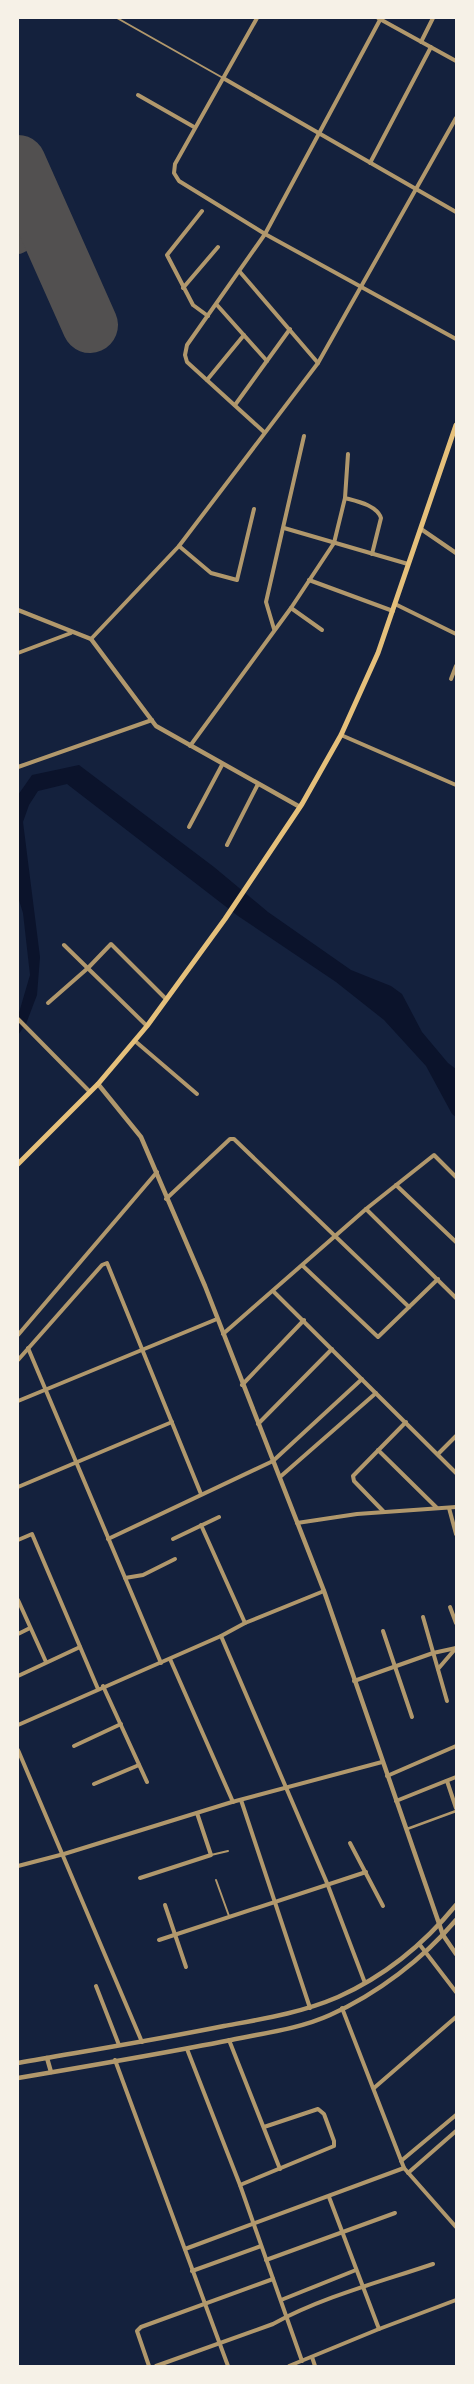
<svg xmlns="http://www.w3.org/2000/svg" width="474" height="2384" font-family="Quicksand,sans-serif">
<rect width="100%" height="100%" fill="#14213d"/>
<polygon fill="#0b132b" points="79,765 214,867 268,912 351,970 391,986 402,994 422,1032 448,1063 456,1069 456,1117 452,1114 426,1066 384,1020 336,982 238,916 67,784 38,791 29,805 23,822 40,957 37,995 26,1024 18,1035 18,1016 30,975 23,913 18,897 18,795 32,775"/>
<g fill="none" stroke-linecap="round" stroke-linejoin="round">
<polyline stroke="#525050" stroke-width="22" points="18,243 47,228"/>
<polyline stroke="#525050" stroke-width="56" points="18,163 90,325"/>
<g stroke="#b1986c" stroke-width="2">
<polyline points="117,18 223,78"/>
<polyline points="211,1855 228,1851"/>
<polyline points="216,1880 229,1916"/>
</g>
<polyline stroke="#b1986c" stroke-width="2.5" points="407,1829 456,1811"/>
<g stroke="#b1986c" stroke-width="4">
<polyline points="257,18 175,164 174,173 179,181 265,234 456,339"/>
<polyline points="378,18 456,61"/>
<polyline points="421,42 433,18"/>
<polyline points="223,78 456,212"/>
<polyline points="138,95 194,127"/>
<polyline points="370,163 431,47"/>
<polyline points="202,211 167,255 193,305 208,316"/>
<polyline points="240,272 318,363"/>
<polyline points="183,288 218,247"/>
<polyline points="217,305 267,361"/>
<polyline points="207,380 244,335"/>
<polyline points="235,405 290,329"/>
<polyline points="264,432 187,362 185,355 187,345 265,234 381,18"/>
<path d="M345,498C356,501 377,505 381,518L372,554"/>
<polyline points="284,528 408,564"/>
<polyline points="179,546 211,573 237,580 254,509"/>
<polyline points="309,580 393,611"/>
<polyline points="395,604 456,634"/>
<polyline points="291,608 322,630"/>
<polyline points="274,629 266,602 304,436"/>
<polyline points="91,639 179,546 318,363 456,118"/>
<polyline points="18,653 71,633"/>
<polyline points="451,679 456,666"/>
<polyline points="341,735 456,785"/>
<polyline points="190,746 291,608 334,543 345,498 348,454"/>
<polyline points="18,767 152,720"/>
<polyline points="189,827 222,765"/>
<polyline points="227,845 258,784"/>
<polyline points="64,945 147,1026"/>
<polyline points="48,1003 88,968 111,944 166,999"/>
<polyline points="18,1019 90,1092"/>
<polyline points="135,1041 197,1094"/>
<polyline points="396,1185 456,1242"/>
<polyline points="166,1199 230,1139 234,1139 409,1307"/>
<polyline points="366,1209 456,1298"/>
<polyline points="303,1266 378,1337 438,1279"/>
<polyline points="274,1292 456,1473"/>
<polyline points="223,1334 366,1209 434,1155 456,1177"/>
<polyline points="18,1335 157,1172"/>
<polyline points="28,1348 161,1663"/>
<polyline points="18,1360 102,1265 107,1263 201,1494"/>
<polyline points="242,1385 304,1320"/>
<polyline points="18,1401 217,1319"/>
<polyline points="258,1424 332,1349"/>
<polyline points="378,1450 437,1508"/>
<polyline points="438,1454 456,1436"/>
<polyline points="280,1477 376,1393"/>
<polyline points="18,1487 172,1422"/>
<polyline points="449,1508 456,1534"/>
<polyline points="384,1512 354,1481 353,1476 406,1422"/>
<polyline points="297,1523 357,1514 456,1507"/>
<polyline points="201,1525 245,1623"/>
<polyline points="108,1539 273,1461 362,1379"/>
<polyline points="173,1539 219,1517"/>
<polyline points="18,1540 32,1534 98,1689"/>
<polyline points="125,1578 143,1575 175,1559"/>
<polyline points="18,1600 46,1662"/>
<polyline points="450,1607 456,1623"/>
<polyline points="423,1617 447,1701"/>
<polyline points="383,1631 412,1717"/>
<polyline points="18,1634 30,1628"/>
<polyline points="221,1636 327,1883 365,1983"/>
<polyline points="170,1659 233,1802"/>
<polyline points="438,1669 456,1648"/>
<polyline points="18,1676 80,1647"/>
<polyline points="354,1681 433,1653 456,1648"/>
<polyline points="103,1686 147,1782"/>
<polyline points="18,1725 221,1636 245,1623 324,1591"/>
<polyline points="74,1746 121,1724"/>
<polyline points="18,1750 142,2042"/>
<polyline points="387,1776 456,1746"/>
<polyline points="447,1781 456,1808"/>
<polyline points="94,1784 139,1765"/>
<polyline points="241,1800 310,2008"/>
<polyline points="396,1801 456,1777"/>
<polyline points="350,1843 383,1906"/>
<polyline points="18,1866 64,1854 232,1802 382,1762"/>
<polyline points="140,1878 211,1855 197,1813"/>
<polyline points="165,1905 186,1967"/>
<polyline points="159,1940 366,1872"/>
<polyline points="420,1945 456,1992"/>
<polyline points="96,1986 119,2045"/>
<polyline points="342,2008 404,2168 456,2227"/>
<polyline points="229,2040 280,2169"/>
<polyline points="187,2049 240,2185 302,2361"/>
<polyline points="115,2060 228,2366"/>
<polyline points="374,2088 456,2017"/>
<polyline points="401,2161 456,2115"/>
<polyline points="408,2173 456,2131"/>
<polyline points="240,2185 334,2146 334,2141 324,2114 318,2109 264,2127"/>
<polyline points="329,2197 379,2329"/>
<polyline points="185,2249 404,2168"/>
<polyline points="266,2260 395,2213"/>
<polyline points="192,2271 261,2246"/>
<polyline points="281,2300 356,2270"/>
<polyline points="312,2357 315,2366"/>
<polyline points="149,2366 137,2331 141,2327 273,2279"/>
<path d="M156,2366L273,2324C322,2297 380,2282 433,2264"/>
<polyline points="289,2366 379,2329 456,2300"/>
</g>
<g stroke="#b1986c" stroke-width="4.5">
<polyline points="421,529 456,553"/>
<polyline points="18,610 91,639 156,726 300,807"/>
<polyline points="98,1084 141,1137 205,1286 324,1591 443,1935 456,1954"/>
<polyline points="47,2058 51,2072"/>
<path d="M18,2063C86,2051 155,2040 224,2026C262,2019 301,2013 338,1997C385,1976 424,1944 456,1905"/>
<path d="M18,2078C89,2066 160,2054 231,2040C264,2033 299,2029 330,2015C377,1994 423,1959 456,1920"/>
</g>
<polyline stroke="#e5c07b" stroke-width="5" points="18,1164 98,1084 147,1026 225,919 302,804 341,735 378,653 456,425"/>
</g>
<rect width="474" height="2384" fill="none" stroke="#f6f1e7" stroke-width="38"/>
</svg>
